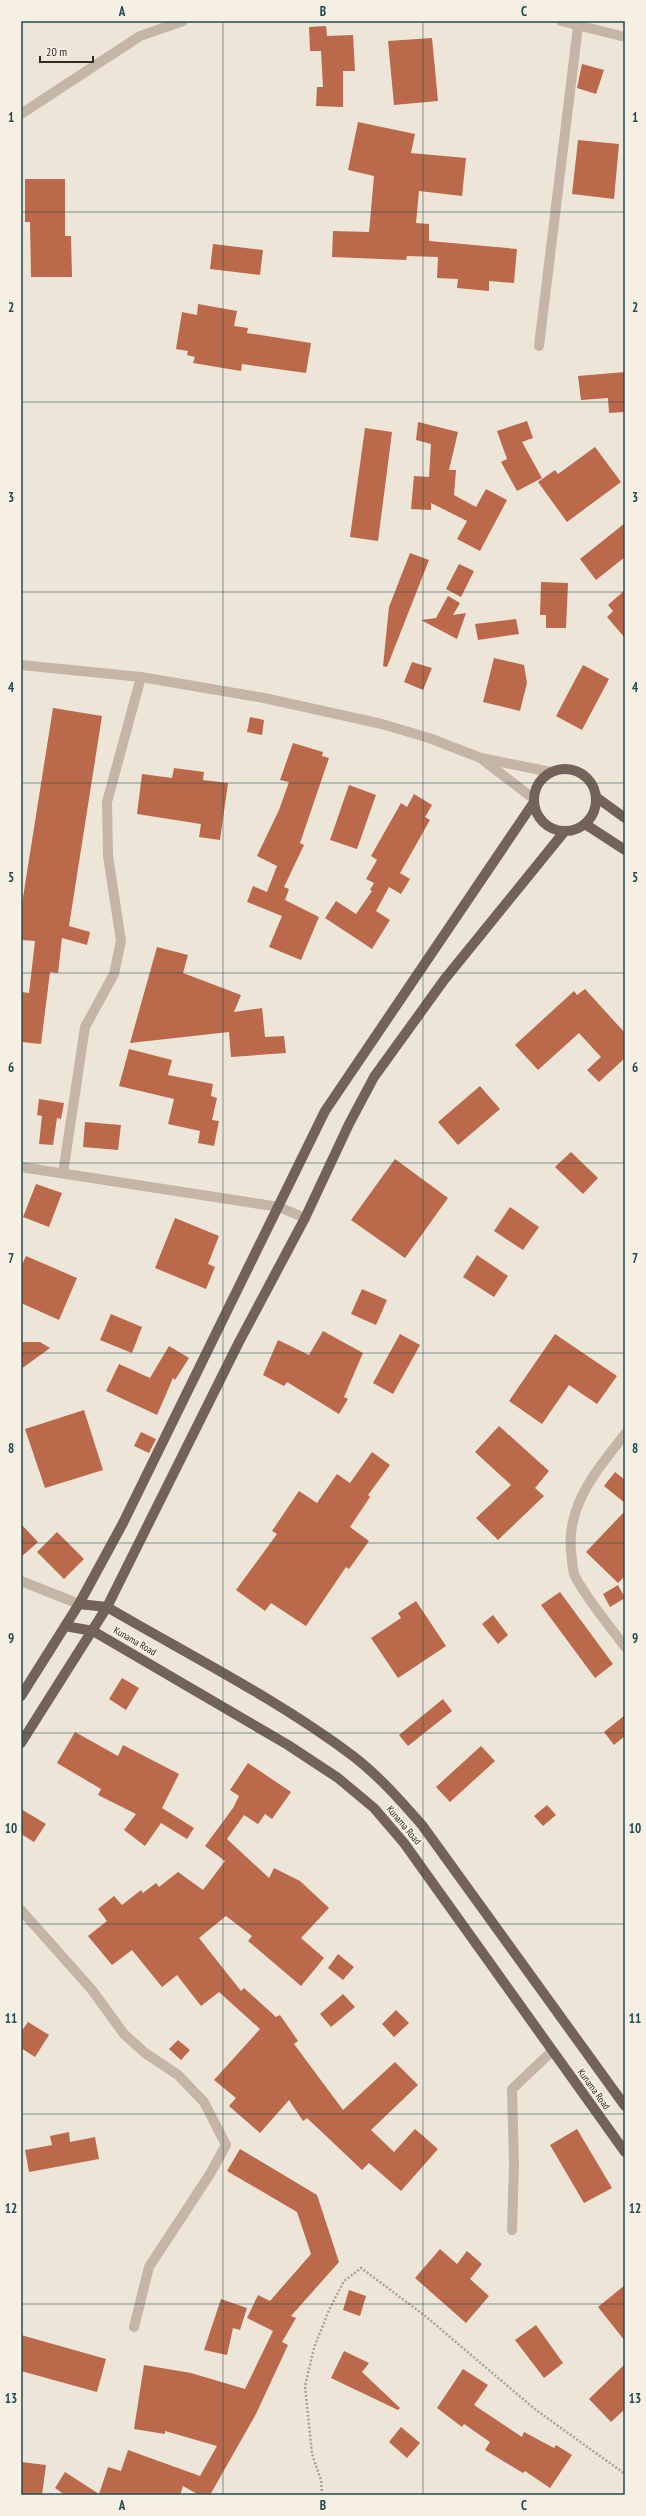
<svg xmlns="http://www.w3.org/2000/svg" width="646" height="2516" font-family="'PT Sans Narrow',sans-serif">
<rect width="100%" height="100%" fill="#eee5d9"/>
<g fill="#ba694b">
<polygon points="326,26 327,36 353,35 355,71 343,71 343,107 316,106 317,87 323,87 321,51 310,51 309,27"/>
<polygon points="432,38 438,101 394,105 388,41"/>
<polygon points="582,64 604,70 596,94 577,88"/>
<polygon points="358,122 415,134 411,153 466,158 462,196 419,191 416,223 429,224 429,241 517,249 514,283 489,281 489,291 457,288 458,279 437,278 438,257 407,256 406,260 332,257 333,231 369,232 374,176 348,170"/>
<polygon points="578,140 619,144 614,199 572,194"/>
<polygon points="25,179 65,179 65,236 71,236 72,277 31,277 30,222 25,222"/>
<polygon points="213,244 263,250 260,275 210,269"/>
<polygon points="198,304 237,311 234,326 248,328 247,333 311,343 306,373 242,364 241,371 193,363 195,357 187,355 188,351 176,349 182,312 197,315"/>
<polygon points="625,372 624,412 609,413 608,398 581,400 578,376"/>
<polygon points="527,421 533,438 522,442 542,478 517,491 501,462 507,459 497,431"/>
<polygon points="418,422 458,432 449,470 456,470 454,495 476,507 486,489 507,500 480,551 457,539 467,521 431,503 431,510 411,509 414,476 429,477 431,444 416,440"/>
<polygon points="365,428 392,432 378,541 350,537"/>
<polygon points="595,447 621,482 567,522 538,482 555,470 558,474"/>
<polygon points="625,523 625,557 596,580 580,559"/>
<polygon points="410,553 429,560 387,667 383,666 389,607"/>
<polygon points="459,564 474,571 461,597 446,589"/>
<polygon points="541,582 568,583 566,628 546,628 546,615 540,615"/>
<polygon points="625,590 625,638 607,617 613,611 608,605"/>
<polygon points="448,596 460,603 453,615 466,613 457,639 421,620 436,618"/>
<polygon points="516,619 519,634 478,640 475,624"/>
<polygon points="494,658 524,665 527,683 520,711 483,702"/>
<polygon points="412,662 432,668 423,690 404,682"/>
<polygon points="583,665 609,679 582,730 556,716"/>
<polygon points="53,708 102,716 69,926 90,932 87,945 62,938 58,973 50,972 41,1044 21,1042 21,992 29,993 35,941 21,940 21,910"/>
<polygon points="250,717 264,720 262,735 247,732"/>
<polygon points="293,743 323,752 322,756 329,758 300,843 304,845 284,887 289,889 285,900 319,917 301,960 269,947 282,916 247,902 253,886 267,892 277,866 257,856 279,810 289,782 280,780"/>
<polygon points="174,768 204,772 203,780 228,783 220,840 199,837 201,824 137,814 142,774 172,778"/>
<polygon points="349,785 376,795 357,849 330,840"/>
<polygon points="414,794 432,805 425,817 430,820 400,873 410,879 401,894 389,887 376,911 390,920 372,949 325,918 336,901 356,914 372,891 370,890 374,883 366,879 377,860 371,856 401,803 407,807"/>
<polygon points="157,947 188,955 183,973 241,995 234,1012 262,1008 265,1037 284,1036 286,1053 231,1057 229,1032 130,1043"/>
<polygon points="585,989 625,1033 625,1058 599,1082 587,1070 601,1057 579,1033 538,1070 515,1045 574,991 577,995"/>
<polygon points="129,1049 172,1060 168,1075 213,1084 211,1096 217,1098 212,1120 219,1121 214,1146 198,1143 200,1131 168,1124 174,1099 119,1086"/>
<polygon points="480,1086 500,1109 458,1145 438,1122"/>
<polygon points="39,1099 64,1103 61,1119 57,1118 53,1145 39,1144 42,1116 37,1115"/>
<polygon points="85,1122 121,1125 118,1150 83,1147"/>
<polygon points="571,1152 598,1178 583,1194 555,1167"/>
<polygon points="395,1159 448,1198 405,1258 351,1220"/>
<polygon points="36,1184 62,1193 49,1227 23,1217"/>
<polygon points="510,1207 539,1227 523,1250 494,1231"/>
<polygon points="175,1218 219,1236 208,1264 215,1267 206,1289 155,1268"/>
<polygon points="477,1255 508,1276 494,1297 463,1277"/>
<polygon points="26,1256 77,1278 59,1320 21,1303 21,1267"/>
<polygon points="362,1289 387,1300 376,1325 351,1314"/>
<polygon points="111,1314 142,1327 132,1353 100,1340"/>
<polygon points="323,1331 363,1353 344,1397 348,1399 339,1414 287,1382 284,1386 263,1375 278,1340 309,1355"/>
<polygon points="400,1334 420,1345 393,1394 373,1383"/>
<polygon points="555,1334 617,1376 597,1404 569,1385 542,1424 509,1401"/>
<polygon points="21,1342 40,1342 50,1348 21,1369"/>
<polygon points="169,1346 189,1358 175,1380 173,1378 157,1415 106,1391 119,1364 150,1378"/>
<polygon points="84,1410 103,1470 45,1488 25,1429"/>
<polygon points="499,1426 549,1471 535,1488 544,1496 498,1540 476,1518 511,1485 475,1452"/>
<polygon points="141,1432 156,1439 149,1453 134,1446"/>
<polygon points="372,1452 390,1465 368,1495 370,1497 350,1527 369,1541 349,1569 346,1567 306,1626 271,1603 265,1611 236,1590 277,1534 272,1531 299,1491 317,1503 337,1474 350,1483"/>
<polygon points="615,1472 625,1480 625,1503 604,1486"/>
<polygon points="625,1511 625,1576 618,1583 586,1552"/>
<polygon points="21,1524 38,1542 21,1557"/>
<polygon points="57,1532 84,1559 64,1579 37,1552"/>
<polygon points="618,1585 625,1598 610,1607 603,1594"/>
<polygon points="560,1592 613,1664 595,1678 541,1605"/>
<polygon points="416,1601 446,1646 398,1678 371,1638 401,1618 398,1613"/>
<polygon points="493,1615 508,1635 498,1644 482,1624"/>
<polygon points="122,1678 139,1688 126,1710 109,1699"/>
<polygon points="443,1699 452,1711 408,1746 399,1735"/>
<polygon points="625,1715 625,1736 614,1745 604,1732"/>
<polygon points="75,1732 118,1756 123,1745 179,1774 162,1808 194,1828 187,1839 161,1823 145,1846 124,1830 136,1814 98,1795 101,1789 57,1763"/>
<polygon points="481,1746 495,1761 450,1802 436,1787"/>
<polygon points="248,1763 291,1792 272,1819 265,1814 258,1824 244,1815 227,1839 269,1878 274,1868 300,1881 329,1908 301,1938 324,1958 301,1986 248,1941 252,1936 226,1916 199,1938 241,1991 244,1988 276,2017 280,2015 298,2041 294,2044 343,2110 395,2062 418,2085 371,2130 394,2152 415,2129 438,2149 401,2191 369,2163 362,2170 307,2118 303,2121 289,2100 260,2133 229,2106 236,2098 214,2080 260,2029 219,1992 201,2006 177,1975 162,1987 132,1950 112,1965 88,1936 107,1921 98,1909 114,1896 122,1905 141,1890 143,1893 156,1883 159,1887 178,1872 203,1890 225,1861 205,1846 233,1808 239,1796 230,1790"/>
<polygon points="547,1805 556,1815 543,1826 534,1816"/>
<polygon points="21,1809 46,1824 34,1842 21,1834"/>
<polygon points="338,1954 354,1967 343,1980 328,1968"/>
<polygon points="343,1994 355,2007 331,2027 320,2014"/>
<polygon points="396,2010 409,2023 394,2037 382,2024"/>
<polygon points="28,2022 49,2035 35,2057 21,2048 21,2032"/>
<polygon points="178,2040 190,2050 181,2060 169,2049"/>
<polygon points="577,2129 612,2188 584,2203 550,2145"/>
<polygon points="69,2132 70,2142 95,2137 99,2159 29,2172 25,2150 52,2145 50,2136"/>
<polygon points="240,2149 317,2195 339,2262 291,2316 296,2318 282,2342 288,2345 256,2414 210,2495 199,2495 183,2486 180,2495 65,2495 55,2488 65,2472 99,2494 108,2467 121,2471 128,2450 200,2476 217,2446 165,2431 165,2434 134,2429 144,2365 191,2373 245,2389 273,2331 247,2318 258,2295 270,2301 311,2254 297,2212 227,2171"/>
<polygon points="440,2249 457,2264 467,2251 482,2264 470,2279 489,2296 466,2323 415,2278"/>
<polygon points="625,2285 625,2341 598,2307"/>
<polygon points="349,2290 366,2296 360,2316 343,2310"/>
<polygon points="221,2299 247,2308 240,2330 233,2328 227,2355 204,2350"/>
<polygon points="536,2325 563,2363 544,2378 515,2340"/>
<polygon points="21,2335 106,2359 97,2392 21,2371"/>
<polygon points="344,2351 369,2363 362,2372 400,2408 398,2410 331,2378"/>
<polygon points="625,2364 625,2409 611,2422 589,2399"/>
<polygon points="463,2369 488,2385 474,2405 522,2437 524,2432 554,2448 556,2445 572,2455 550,2488 525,2471 523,2473 485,2450 490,2442 464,2424 462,2427 437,2408"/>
<polygon points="401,2427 420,2443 407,2458 389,2442"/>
<polygon points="21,2462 46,2465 42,2495 21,2495"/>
</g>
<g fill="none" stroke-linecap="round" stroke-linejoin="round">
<polyline stroke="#b09f91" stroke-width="2.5" stroke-dasharray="2 2" stroke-linecap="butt" points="322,2495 321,2480 312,2454 305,2386 314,2348 329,2310 344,2281 361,2268 424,2315 536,2410 625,2474"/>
<g stroke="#c5b5a6" stroke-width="10">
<polyline points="561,21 625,37"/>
<polyline points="21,114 140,36 183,21"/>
<polyline points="539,346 578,26"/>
<polyline points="21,665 141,677 264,698 382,724 429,738 481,758 551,772"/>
<polyline points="483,760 534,799"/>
<polyline points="21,1167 279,1207 305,1218"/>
<polyline points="63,1173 85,1027 114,974 121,941 108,856 107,802 141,677"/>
<path d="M625,1434C596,1471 563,1509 572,1559C572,1563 573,1569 574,1574C584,1596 610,1626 625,1647"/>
<polyline points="21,1581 79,1604"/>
<polyline points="21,1910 92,1990 124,2034 145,2053 178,2075 204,2102 226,2145 210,2174 149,2267 134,2327"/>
<polyline points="512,2230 514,2165 512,2089 552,2051"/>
</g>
<g stroke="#726258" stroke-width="10">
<circle cx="565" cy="800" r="31"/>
<polyline points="596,797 625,818"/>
<polyline points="585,824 625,850"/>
<path d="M79,1604L107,1607C189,1655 277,1699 353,1756C379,1776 400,1800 422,1825L625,2106"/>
<polyline points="65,1626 93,1631 288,1745 338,1778 374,1808 404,1843 625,2152"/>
<polyline points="21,1696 79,1604 123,1523 325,1111 534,802"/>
<polyline points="21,1743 107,1607 239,1342 305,1218 349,1124 374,1077 444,980 564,832"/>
</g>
</g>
<path fill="none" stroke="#204a4f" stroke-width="1" stroke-opacity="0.55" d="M223,21V2495M423,21V2495M21,212H625M21,402H625M21,592H625M21,783H625M21,973H625M21,1163H625M21,1353H625M21,1543H625M21,1733H625M21,1924H625M21,2114H625M21,2304H625"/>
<g text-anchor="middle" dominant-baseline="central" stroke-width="4" stroke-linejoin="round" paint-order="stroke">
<g font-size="10" fill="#322a26" stroke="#f6efe4">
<text transform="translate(135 1641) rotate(30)">Kunama Road</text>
<text transform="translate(404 1825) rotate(50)">Kunama Road</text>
<text transform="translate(594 2089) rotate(54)">Kunama Road</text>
</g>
</g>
<rect width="646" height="2516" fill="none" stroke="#f6efe4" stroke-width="44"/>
<path d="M40 56v6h53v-6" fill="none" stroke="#322a26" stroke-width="2"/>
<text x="46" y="56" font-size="12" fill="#322a26" stroke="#f6efe4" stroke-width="3" paint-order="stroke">20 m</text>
<rect x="22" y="22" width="602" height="2472" fill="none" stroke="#204a4f" stroke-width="1.5"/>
<g font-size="13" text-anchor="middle" font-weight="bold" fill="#204a4f">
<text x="122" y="16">A</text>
<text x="323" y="16">B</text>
<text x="524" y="16">C</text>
<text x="11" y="122">1</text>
<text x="635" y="122">1</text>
<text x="11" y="312">2</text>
<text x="635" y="312">2</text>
<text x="11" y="502">3</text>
<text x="635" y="502">3</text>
<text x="11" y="692">4</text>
<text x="635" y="692">4</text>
<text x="11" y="882">5</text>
<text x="635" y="882">5</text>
<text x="11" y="1072">6</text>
<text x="635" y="1072">6</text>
<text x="11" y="1263">7</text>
<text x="635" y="1263">7</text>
<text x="11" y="1453">8</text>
<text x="635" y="1453">8</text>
<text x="11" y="1643">9</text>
<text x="635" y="1643">9</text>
<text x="11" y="1833">10</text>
<text x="635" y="1833">10</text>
<text x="11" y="2023">11</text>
<text x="635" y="2023">11</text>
<text x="11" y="2213">12</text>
<text x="635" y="2213">12</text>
<text x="11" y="2403">13</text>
<text x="635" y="2403">13</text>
<text x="122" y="2510">A</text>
<text x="323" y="2510">B</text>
<text x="524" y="2510">C</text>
</g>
</svg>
